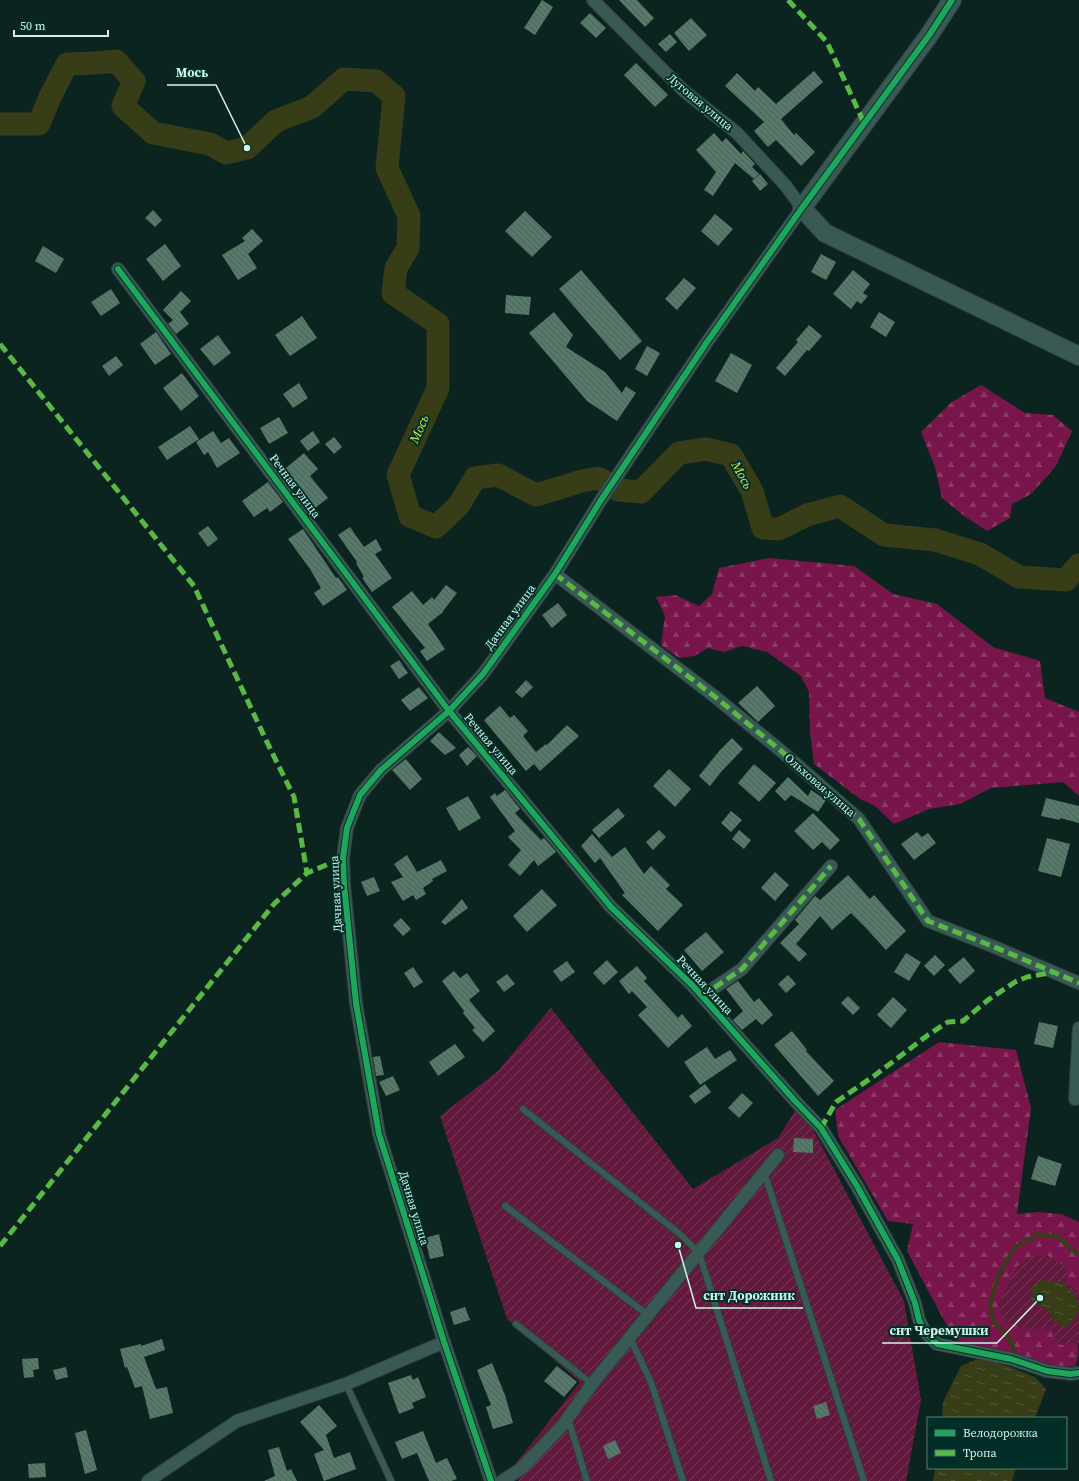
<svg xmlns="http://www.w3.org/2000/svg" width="1079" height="1481" font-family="'Source Serif 4',serif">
<defs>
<pattern id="forest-firs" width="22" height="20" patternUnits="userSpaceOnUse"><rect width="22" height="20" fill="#78154a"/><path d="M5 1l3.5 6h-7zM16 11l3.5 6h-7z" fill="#8a3864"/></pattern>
<pattern id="garden-furrows" width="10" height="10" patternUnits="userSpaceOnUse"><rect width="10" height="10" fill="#611a3d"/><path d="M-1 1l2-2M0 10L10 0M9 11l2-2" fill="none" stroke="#773c59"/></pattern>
<pattern id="water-ripples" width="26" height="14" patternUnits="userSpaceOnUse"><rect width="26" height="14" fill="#363d17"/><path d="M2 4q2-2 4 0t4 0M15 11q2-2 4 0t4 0" fill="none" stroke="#525a39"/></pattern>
<pattern id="building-back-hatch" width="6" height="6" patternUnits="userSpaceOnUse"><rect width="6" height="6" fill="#567a6a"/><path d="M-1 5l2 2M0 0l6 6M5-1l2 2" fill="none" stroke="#4a6258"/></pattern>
</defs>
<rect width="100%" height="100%" fill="#0c2420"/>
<g fill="url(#forest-firs)">
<polygon points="981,385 1025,413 1053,415 1072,431 1056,466 1031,494 1012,504 1010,518 987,531 963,515 942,498 935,467 921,432 952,402"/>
<polygon points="769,558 854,566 893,594 937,604 993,647 1040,661 1045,698 1079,712 1079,796 1063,782 991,788 960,804 929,809 894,824 875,806 860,799 814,764 810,731 809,692 801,676 767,652 742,646 724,652 708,648 694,656 679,658 661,645 665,616 656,597 675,595 699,606 712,594 719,568"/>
<path d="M939,1042L1016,1050L1031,1108L1017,1214L1039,1212L1061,1214L1079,1222V1291H1075L1067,1283L1008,1287L998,1306L1024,1329H1051L1077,1342C1079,1349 1079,1359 1075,1366L1060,1367L993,1349L966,1345L954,1339L907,1251L913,1224L888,1221L838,1136L835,1110Z"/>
</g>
<g fill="url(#garden-furrows)">
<polygon points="551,1008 693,1189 778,1138 795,1111 811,1126 904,1301 921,1400 906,1481 519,1481 513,1467 580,1382 507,1319 440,1116 498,1071"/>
<polygon points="1034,1255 1048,1256 1067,1267 1067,1283 1075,1291 1079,1291 1079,1345 1077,1342 1060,1345 1051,1329 1024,1329 1004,1321 998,1306 1017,1266"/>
</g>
<g fill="url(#water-ripples)">
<polygon points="1041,1280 1062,1282 1075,1295 1079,1306 1079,1311 1067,1328 1055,1322 1046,1309 1031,1302 1031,1289"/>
<polygon points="980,1358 1010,1367 1035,1377 1046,1389 1035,1418 942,1418 943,1402 961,1366"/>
<polygon points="935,1468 1016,1468 1012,1481 933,1481"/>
</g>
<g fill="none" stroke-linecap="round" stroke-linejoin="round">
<polyline stroke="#363d17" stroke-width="4" points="1015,1351 1007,1335 993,1322 990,1304 999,1274 1015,1247 1038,1234 1059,1237 1077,1254 1079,1253"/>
<polyline stroke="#363d17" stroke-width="23" points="0,124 39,124 50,97 67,64 94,63 116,61 134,81 123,106 153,133 210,144 226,153 247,148 276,121 312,107 344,79 376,81 394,96 387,168 409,216 408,248 396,268 393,293 438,324 438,388 398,475 410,516 436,527 459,505 475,478 498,475 536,495 582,481 598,478 619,490 641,492 679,453 706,449 731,455 752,491 763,528 779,529 807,515 840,506 884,535 935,540 980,554 1019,577 1066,580 1079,565"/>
</g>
<g fill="url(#building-back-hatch)">
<polygon points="542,0 553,7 535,35 524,28"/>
<polygon points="619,0 637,0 654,18 645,27"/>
<polygon points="590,13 606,28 596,38 580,23"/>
<polygon points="691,18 707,35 689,51 674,33"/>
<polygon points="670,34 677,42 666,52 658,44"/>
<polygon points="636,63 668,95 655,107 624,75"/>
<polygon points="814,71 823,82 781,119 794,135 796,133 815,152 801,166 776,140 768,147 754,131 764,122 725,86 737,73 755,91 758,87 776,104"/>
<polygon points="714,133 722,142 726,138 741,154 743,151 755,164 752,167 759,174 754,179 735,163 713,196 704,190 716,172 696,150"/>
<polygon points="760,174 768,184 760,191 752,181"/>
<polygon points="153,210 162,220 155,227 145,218"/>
<polygon points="525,211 552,237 532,257 505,231"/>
<polygon points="715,214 733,229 718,246 701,231"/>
<polygon points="252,229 263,241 248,254 257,268 238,280 222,255 245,241 242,238"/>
<polygon points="165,244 181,266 163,281 146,259"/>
<polygon points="43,246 64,259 56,273 35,261"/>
<polygon points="821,254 836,262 826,280 811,272"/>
<polygon points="581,270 642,341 620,360 559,289"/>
<polygon points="853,270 870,284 863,293 868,296 861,304 857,301 851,309 833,294"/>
<polygon points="684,278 696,288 677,310 665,299"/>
<polygon points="111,289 120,303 101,316 91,302"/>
<polygon points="181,291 191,301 180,312 189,324 176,334 168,324 173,320 163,310"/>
<polygon points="506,295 531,297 529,315 505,313"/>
<polygon points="554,312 573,335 566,347 605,372 622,393 626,386 636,393 617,421 587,401 529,333"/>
<polygon points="879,312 895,322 886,337 870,327"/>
<polygon points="302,316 317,338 290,356 275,335"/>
<polygon points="809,325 822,336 809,351 807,350 785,376 776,368 798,342 796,340"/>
<polygon points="156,332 171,354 155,365 140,344"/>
<polygon points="218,335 231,353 214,366 200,349"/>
<polygon points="647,346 660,353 647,376 635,369"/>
<polygon points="731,353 752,365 737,393 715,381"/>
<polygon points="116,356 123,365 109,376 102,366"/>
<polygon points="182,373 199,396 181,411 163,388"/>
<polygon points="299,383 308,398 293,408 283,394"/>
<polygon points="279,417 288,433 269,444 260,428"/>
<polygon points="190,426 199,439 167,460 158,447"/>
<polygon points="213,431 221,443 229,438 240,453 217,468 208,452 204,455 196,442"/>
<polygon points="313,431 320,442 308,451 300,441"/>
<polygon points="334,437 342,447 334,454 325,444"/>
<polygon points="304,453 318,469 310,476 328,498 315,508 297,486 293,490 280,473"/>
<polygon points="268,482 283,502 270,512 267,508 254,517 242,501"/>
<polygon points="208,526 218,539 208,547 198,533"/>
<polygon points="350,527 364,547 376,539 382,550 375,554 392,578 372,592 362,578 364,577 356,563 357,562 338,535"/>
<polygon points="303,529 336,578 338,577 347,590 323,606 314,593 321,588 310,569 288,539"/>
<polygon points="446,585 457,593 443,611 443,612 428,624 445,649 427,661 420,651 425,648 392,607 412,591 423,605 432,597 434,600"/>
<polygon points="558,603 567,615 552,628 542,615"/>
<polygon points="399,660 408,673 399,679 390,666"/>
<polygon points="526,680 533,687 522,698 515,692"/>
<polygon points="757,686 775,706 758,722 738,703"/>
<polygon points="419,687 428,698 410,711 401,700"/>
<polygon points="500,706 510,718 514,715 528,731 523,736 536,752 546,744 547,745 567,725 579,736 540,771 534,764 526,771 484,720"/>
<polygon points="439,732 456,748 445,755 430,741"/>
<polygon points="732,738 743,749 721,772 710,786 699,776 720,750"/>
<polygon points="468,747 477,756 467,766 459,755"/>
<polygon points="406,759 422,779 410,790 392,770"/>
<polygon points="754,764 776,783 759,802 738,783"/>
<polygon points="669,769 691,789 675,807 653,786"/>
<polygon points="788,777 808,796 811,790 826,800 818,812 791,795 785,801 775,791"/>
<polygon points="505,790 520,809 515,813 541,840 544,838 556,852 538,866 534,860 520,876 508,865 521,850 508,837 515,831 490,797 495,793 497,796"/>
<polygon points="468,796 481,818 459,831 446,808"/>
<polygon points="1046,798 1079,806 1079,823 1060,818 1060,820 1041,816"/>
<polygon points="618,808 625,816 599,838 592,830"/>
<polygon points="731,811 742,820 731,832 721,823"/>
<polygon points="813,813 840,840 830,850 822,842 813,850 794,831"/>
<polygon points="659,830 666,837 653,850 646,842"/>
<polygon points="739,830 751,840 744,849 732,839"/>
<polygon points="917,832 922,837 928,833 936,843 914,860 901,844"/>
<polygon points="592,834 612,857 625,847 644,874 651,866 670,885 666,889 683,905 658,931 622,895 625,893 600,858 595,863 581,846"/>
<polygon points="1047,838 1070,844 1061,877 1038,871"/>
<polygon points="407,855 417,872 441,860 447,871 432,879 433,881 423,888 426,894 416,900 413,895 403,901 391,882 403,877 394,864"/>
<polygon points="775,872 789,885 775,901 761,888"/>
<polygon points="848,875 870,899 874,895 906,931 886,950 866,928 851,913 832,930 820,916 796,944 807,954 799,962 780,943 799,924 795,920 815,896 820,900"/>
<polygon points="374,877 380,891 367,896 361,882"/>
<polygon points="542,889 557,905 527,932 513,916"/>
<polygon points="462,899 468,908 445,925 441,922"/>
<polygon points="401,918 411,929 403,936 393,925"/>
<polygon points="706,932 724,952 702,971 684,950"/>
<polygon points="906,953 921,962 909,981 894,972"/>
<polygon points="935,955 945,965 934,976 924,966"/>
<polygon points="964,957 975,971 960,984 948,970"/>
<polygon points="607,960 618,972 604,985 593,973"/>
<polygon points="567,961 575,972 561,982 553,971"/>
<polygon points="637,966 647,978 644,981 655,993 678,1018 682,1014 692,1026 668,1048 638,1015 647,1007 632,991 629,994 619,981"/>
<polygon points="413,967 423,982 414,988 404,973"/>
<polygon points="454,971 460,978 467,973 480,991 469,1000 495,1031 483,1042 472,1030 475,1028 463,1013 464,1011 442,981"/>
<polygon points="507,974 515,984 504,992 496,982"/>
<polygon points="788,975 796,984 786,993 778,984"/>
<polygon points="738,981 754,1002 759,998 773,1015 762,1025 756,1019 742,1030 733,1020 743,1011 726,989"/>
<polygon points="848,996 860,1008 853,1015 841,1003"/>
<polygon points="893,997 907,1010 891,1028 877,1015"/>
<polygon points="1039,1022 1058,1026 1053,1048 1034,1044"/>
<polygon points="792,1031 807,1050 806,1051 834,1081 818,1096 774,1045"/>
<polygon points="455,1044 465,1057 438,1076 429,1062"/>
<polygon points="707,1047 715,1059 730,1050 737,1060 700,1085 684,1062"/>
<polygon points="380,1056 384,1075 376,1076 373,1057"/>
<polygon points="393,1076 400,1090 386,1096 379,1082"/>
<polygon points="705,1084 711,1092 695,1104 689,1096"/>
<polygon points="742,1093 753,1103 739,1118 728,1108"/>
<polygon points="794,1138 813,1139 813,1153 793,1152"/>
<polygon points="1038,1156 1062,1164 1055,1186 1031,1179"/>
<polygon points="439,1234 444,1256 430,1259 425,1238"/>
<polygon points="465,1307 470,1320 454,1325 450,1312"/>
<polygon points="162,1339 165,1350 144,1357 156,1389 167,1387 173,1413 150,1419 142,1386 135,1388 127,1367 125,1368 120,1349 141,1344 141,1346"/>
<polygon points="38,1358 39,1369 33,1370 34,1377 24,1378 22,1359"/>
<polygon points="492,1363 505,1395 513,1423 493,1429 486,1407 491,1405 477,1370"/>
<polygon points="557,1366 577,1382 564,1397 544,1381"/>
<polygon points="66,1367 68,1377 56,1380 53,1370"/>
<polygon points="411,1375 413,1380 418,1377 426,1397 412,1403 414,1408 399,1414 388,1383"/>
<polygon points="826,1402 830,1415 817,1419 813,1406"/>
<polygon points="319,1405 337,1426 326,1435 334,1458 350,1452 356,1469 324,1481 314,1454 324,1450 300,1422"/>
<polygon points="86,1430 97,1470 85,1474 75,1433"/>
<polygon points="423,1431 436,1463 447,1458 457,1479 451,1481 429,1481 417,1453 402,1459 395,1442"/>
<polygon points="615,1440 621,1453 608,1459 603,1446"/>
<polygon points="279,1447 287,1471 291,1469 297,1481 264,1481 275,1476 268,1450"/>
<polygon points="45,1463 46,1477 29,1478 28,1464"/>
</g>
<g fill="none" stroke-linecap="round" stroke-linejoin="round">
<defs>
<g id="lane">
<polyline points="523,1109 681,1235 699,1253 771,1481"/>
<polyline points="764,1172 864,1481"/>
<polyline points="505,1206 648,1315"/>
<polyline points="516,1324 592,1384"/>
<polyline points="630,1338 651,1382 683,1481"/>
<polyline points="346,1384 391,1481"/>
<polyline points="568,1418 587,1481"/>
</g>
<g id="street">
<polyline points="118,269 449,711 611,907 693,986 796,1102 821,1128 857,1186 898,1260 915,1303 919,1320 925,1332 937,1344 1011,1359 1047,1371 1070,1374 1079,1373"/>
<polyline points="555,574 714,696 780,750 859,819 928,921 992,946 1079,983"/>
<polyline points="702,996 742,969 831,866"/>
<polyline points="1075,1099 1079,1028"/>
<polyline points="148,1481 237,1421 346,1384 444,1342"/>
<polyline points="491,1481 444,1342 379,1134 356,1003 344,885 343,858 347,828 360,795 381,770 449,711 483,674 555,574 601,500 707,342 802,208 786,186 737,133 684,91 593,0"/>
<polyline points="502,1481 522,1468 563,1425 592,1384 778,1155"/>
</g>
<polyline id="secondary" points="952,0 930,34 802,208 825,233 1079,356"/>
</defs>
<use href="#lane" stroke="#2d403b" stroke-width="8"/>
<use href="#street" stroke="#2d403b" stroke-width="14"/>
<use href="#secondary" stroke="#2d403b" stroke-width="20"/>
<use href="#lane" stroke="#395a54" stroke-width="6"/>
<use href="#street" stroke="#395a54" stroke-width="12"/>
<use href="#secondary" stroke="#395a54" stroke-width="18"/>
<g stroke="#58b947" stroke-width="5" stroke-dasharray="10 5" stroke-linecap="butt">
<polyline points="788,0 827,42 864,123"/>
<polyline points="0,344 194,586 265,738 294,797 307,873"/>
<polyline points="555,574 714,696 780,750 859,819 928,921 992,946 1079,983"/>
<polyline points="702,996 742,969 831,866"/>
<polyline points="821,1128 836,1102 874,1076 928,1035 948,1022 963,1021 988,1000 1015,982 1027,977 1054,972"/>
<polyline points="0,1246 274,904 307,873 343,858"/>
</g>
<defs>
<g id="cycleway">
<polyline points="118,269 449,711 611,907 693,986 796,1102 821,1128 857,1186 898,1260 915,1303 919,1320 925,1332 937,1344 1011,1359 1047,1371 1070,1374 1079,1373"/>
<polyline points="491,1481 444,1342 379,1134 356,1003 344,885 343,858 347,828 360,795 381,770 449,711 483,674 555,574 601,500 707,342 802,208 930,34 952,0"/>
</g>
</defs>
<use href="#cycleway" stroke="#012f27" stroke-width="8"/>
<use href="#cycleway" stroke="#20a55d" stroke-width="6"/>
</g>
<g text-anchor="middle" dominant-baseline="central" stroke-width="4" stroke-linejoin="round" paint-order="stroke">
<g font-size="12" fill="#cff5ea" stroke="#012f27">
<text transform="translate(700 102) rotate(40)">Луговая улица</text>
<text transform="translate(295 486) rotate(53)">Речная улица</text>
<text transform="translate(510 617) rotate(-54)">Дачная улица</text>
<text transform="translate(491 744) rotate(50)">Речная улица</text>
<text transform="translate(820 785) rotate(41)">Ольховая улица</text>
<text transform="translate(336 894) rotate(-93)">Дачная улица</text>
<text transform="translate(705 985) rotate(47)">Речная улица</text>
<text transform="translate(414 1208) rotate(73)">Дачная улица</text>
</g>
<g font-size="13" font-style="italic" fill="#ddf145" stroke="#012f27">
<text transform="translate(419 429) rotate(-66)">Мось</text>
<text transform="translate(742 475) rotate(61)">Мось</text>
</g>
</g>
<path fill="none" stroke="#cff5ea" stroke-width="1.5" d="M247 148L216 85H167M678 1245L696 1308H803M1040 1298L997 1343H882"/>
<g fill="#cff5ea" stroke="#012f27" stroke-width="1.5">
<circle cx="247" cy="148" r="4"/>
<circle cx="678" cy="1245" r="4"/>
<circle cx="1040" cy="1298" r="4"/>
</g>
<g font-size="13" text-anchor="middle" font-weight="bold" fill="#cff5ea" stroke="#012f27" stroke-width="4" stroke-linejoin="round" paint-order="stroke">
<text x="192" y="77">Мось</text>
<text x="749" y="1300">снт Дорожник</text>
<text x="939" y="1335">снт Черемушки</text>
</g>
<rect x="927" y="1417" width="140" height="52" fill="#012f27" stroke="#537e75"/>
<rect x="935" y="1430" width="20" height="6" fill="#20a55d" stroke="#537e75"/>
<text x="963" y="1437" font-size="12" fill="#cff5ea">Велодорожка</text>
<rect x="935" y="1450" width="20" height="6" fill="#58b947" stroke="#537e75"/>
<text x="963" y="1457" font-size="12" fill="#cff5ea">Тропа</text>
<path d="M14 30v6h94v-6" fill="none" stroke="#cff5ea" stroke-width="2"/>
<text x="20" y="30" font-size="12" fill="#cff5ea" stroke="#012f27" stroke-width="3" paint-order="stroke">50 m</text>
</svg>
